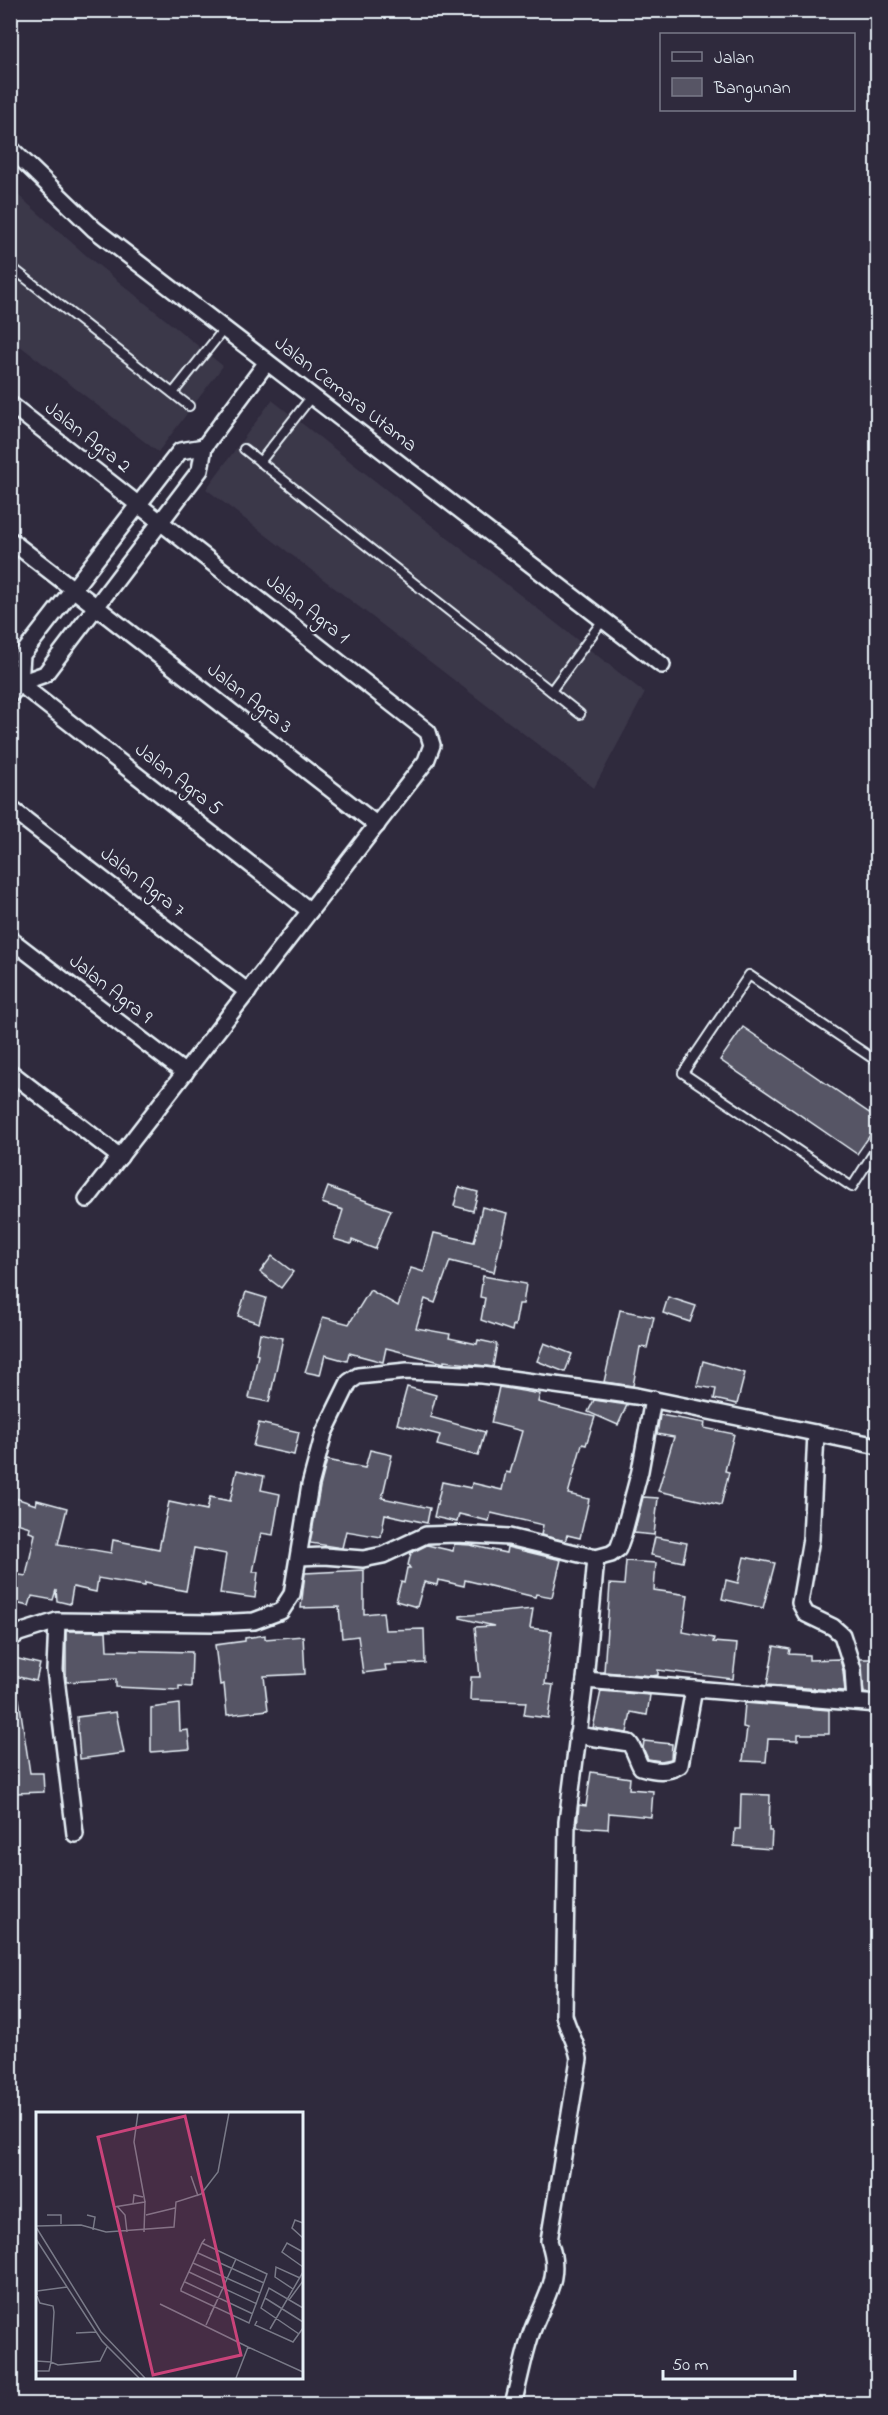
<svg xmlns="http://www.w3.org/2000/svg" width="888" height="2415" font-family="'Indie Flower',sans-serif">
<rect width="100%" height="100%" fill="#2f2a3d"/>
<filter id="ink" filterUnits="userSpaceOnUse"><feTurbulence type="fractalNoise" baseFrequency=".0167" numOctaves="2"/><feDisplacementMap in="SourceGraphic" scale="12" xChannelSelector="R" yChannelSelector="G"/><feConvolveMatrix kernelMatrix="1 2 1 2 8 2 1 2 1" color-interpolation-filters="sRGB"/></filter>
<g filter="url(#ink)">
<g fill="#3b3749">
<polygon points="10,188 87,256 223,366 158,452 11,339"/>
<polygon points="272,400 645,693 594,788 206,489"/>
</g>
<g fill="#575565" stroke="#e8f1f8" stroke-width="1.5">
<polygon points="743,1027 878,1119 878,1124 857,1154 720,1060"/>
<polygon points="328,1187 391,1210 375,1249 352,1240 351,1244 334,1239 343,1210 322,1203"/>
<polygon points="459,1187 478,1192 473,1211 454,1206"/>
<polygon points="482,1207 507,1213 494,1272 450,1261 435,1303 425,1299 416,1328 450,1334 449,1338 477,1344 478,1340 497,1344 493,1367 444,1361 444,1363 386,1348 383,1362 349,1353 347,1361 325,1355 320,1375 305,1372 323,1317 349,1324 370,1290 398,1306 411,1268 424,1272 434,1233 474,1242"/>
<polygon points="272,1256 293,1272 281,1288 260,1272"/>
<polygon points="483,1276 526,1284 523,1304 519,1304 515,1326 513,1325 512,1331 481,1320 485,1298 480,1297"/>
<polygon points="246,1292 266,1298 259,1323 238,1316"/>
<polygon points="668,1297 696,1306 690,1322 663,1313"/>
<polygon points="620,1310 654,1317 647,1348 640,1347 633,1386 604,1382"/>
<polygon points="260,1333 283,1338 269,1402 249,1398 258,1355 256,1354"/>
<polygon points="544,1343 572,1354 565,1372 537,1361"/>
<polygon points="703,1361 745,1373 737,1404 714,1399 716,1389 697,1386"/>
<polygon points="407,1387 436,1395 430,1417 485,1432 478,1456 437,1445 440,1435 397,1424"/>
<polygon points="499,1387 540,1394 538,1402 595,1417 586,1445 582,1444 568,1494 589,1499 580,1538 567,1535 565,1541 541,1535 543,1525 491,1513 489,1521 459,1514 457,1522 434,1517 442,1482 471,1488 472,1483 502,1490 506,1472 510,1473 522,1431 491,1423"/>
<polygon points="594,1400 627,1405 618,1425 588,1412"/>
<polygon points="660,1415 705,1423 704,1428 734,1434 725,1471 729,1472 721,1505 658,1491 674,1437 657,1434"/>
<polygon points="259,1423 299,1432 294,1455 253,1446"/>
<polygon points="370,1450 392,1455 382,1498 430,1508 427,1523 385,1514 381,1537 346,1531 342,1548 310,1543 320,1487 327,1460 365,1468"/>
<polygon points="237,1470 264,1476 261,1490 280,1494 273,1535 261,1533 253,1572 258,1572 255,1598 220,1593 226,1554 194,1548 186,1591 145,1583 145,1586 98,1578 96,1592 73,1587 70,1604 57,1601 56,1590 53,1600 32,1596 29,1606 10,1602 14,1574 26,1576 35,1534 29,1532 30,1527 10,1521 10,1496 36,1505 37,1500 67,1508 58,1544 111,1553 113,1540 159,1549 169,1502 207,1510 210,1497 230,1501"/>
<polygon points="643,1497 658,1498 654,1535 634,1533"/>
<polygon points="655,1537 687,1543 683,1562 651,1555"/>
<polygon points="454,1544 470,1545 506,1553 507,1547 561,1560 552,1597 536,1594 535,1597 465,1580 464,1586 438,1580 437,1585 424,1582 417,1607 396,1601 401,1582 404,1583 407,1568 410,1568 408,1565 411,1553 427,1545 453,1551"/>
<polygon points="744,1557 775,1563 763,1608 722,1599 726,1580 738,1583"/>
<polygon points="626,1561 656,1563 654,1590 688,1595 683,1632 714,1638 713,1642 737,1644 733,1679 658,1670 658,1675 652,1676 604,1672 610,1584 624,1585"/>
<polygon points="364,1570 364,1614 383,1612 385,1630 424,1629 425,1663 385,1665 386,1670 363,1673 358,1636 342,1638 339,1607 301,1608 305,1573"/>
<polygon points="533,1609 530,1628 552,1631 545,1684 553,1685 548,1718 524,1715 526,1702 470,1700 471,1677 480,1677 475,1627 494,1626 460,1618 460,1616"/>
<polygon points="66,1631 106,1631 107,1650 192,1652 191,1687 179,1686 179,1690 116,1687 116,1679 66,1682"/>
<polygon points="265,1635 265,1639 303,1636 305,1674 264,1676 268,1710 227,1715 224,1684 220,1685 215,1645 245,1641 245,1638"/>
<polygon points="774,1646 790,1649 789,1654 809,1655 809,1660 840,1659 843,1671 845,1691 767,1685"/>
<polygon points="10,1657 40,1664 36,1681 10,1675"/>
<polygon points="860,1659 878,1659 878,1694 864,1693"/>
<polygon points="601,1691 650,1695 647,1715 631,1712 627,1733 593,1728"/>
<polygon points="10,1699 19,1699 30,1773 43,1773 44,1792 16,1793 14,1754 10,1754"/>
<polygon points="745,1703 829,1710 829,1734 798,1734 798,1740 768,1739 766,1762 743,1761 747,1728 743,1727"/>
<polygon points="179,1704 180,1731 188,1730 190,1749 151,1752 151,1708"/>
<polygon points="116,1712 124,1753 80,1759 77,1717"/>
<polygon points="644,1741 672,1744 671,1759 661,1761 648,1759 643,1748"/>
<polygon points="591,1772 630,1778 629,1789 653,1791 651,1817 609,1813 608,1829 577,1827 579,1805 586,1806"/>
<polygon points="741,1794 770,1795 769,1831 772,1831 771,1849 734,1846 735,1829 740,1829"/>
</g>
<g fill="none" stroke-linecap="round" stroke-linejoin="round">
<defs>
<g id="service">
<polyline points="10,266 189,406"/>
<polyline points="173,393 224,329"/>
<polyline points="244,449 580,714"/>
<polyline points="260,462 312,396"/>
<polyline points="551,691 603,620"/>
<polyline points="878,1062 749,975 683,1073 852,1187 878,1146"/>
</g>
<g id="minor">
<polyline points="10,148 94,229 662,665"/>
<polyline points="10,404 428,732 432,745 426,761 87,1199"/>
<polyline points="10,540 377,825"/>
<polyline points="10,676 310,911"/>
<polyline points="20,683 22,655 180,451 204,447"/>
<polyline points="10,695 20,683 45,674 200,470 204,447 267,362"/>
<polyline points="10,808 248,992"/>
<polyline points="10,939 185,1073"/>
<polyline points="10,1072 120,1157"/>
<polyline points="653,1399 640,1471 623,1535 618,1549 611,1554 596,1558 585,1680 878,1704"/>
<polyline points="816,1433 811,1539 800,1603 806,1614 833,1627 842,1635 853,1669 855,1702"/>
<polyline points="299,1557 324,1556 363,1559 383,1555 426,1535 457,1534 509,1537 596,1558"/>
<polyline points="57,1621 55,1670 75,1834"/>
<polyline points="10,1639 19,1633 57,1621 214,1623 254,1621 281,1611 292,1594 310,1485 324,1433 349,1382 358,1376 407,1371 482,1375 636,1396 878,1446"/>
<path d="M577,1735L629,1743C635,1750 636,1758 641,1767C655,1771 667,1773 680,1765L694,1689"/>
<path d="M513,2404C519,2382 523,2359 530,2337C541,2302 564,2281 549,2241L579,2059C577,2043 568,2031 564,2015L567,1822L585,1680"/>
</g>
</defs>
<use href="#service" stroke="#e8f1f8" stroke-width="12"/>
<use href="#minor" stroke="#e8f1f8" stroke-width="20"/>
<use href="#service" stroke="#2f2a3d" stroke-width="8"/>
<use href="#minor" stroke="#2f2a3d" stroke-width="15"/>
</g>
</g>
<g text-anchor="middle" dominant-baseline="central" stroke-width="5" stroke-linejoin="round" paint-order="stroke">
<g font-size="20" fill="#e8f1f8" stroke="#2f2a3d">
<text transform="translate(345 395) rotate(38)">Jalan Cemara Utama</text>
<text transform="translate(87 438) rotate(38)">Jalan Agra 2</text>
<text transform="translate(307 610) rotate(38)">Jalan Agra 1</text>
<text transform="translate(249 699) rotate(38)">Jalan Agra 3</text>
<text transform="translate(178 780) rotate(38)">Jalan Agra 5</text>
<text transform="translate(142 883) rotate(38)">Jalan Agra 7</text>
<text transform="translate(110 990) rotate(38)">Jalan Agra 9</text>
</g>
</g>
<g transform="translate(36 2112)">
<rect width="267" height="267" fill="#2f2a3d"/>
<path fill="none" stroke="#797a88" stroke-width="1.5" d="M102,1L98,30L109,90M155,64L162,84M97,92L98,83L107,85M81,94L89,103L91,120M78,95L109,90L108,120M11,103H25V112M51,103L59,105L57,118M110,103L139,96M267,111L259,108L256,116L267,126M0,114L45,113L70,120L138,115L140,90L165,82L182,60L193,1M0,115L65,220L109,266M0,127L66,229L103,266M1,130V183M166,131L231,162L213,211L145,179V177L166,131L169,127M267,140L251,131L246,140L267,155M162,141L228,171M157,151L224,181M153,160L221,192M149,170L217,202M257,177L239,165L240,155L264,166M1,179L31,175M229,186L267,210M253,188L267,169M124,192L212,235M174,203L187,176M221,209L219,213L257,230L267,216M170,213L200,147M234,217L267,160M40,221L60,220M263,222L225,196L233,176L267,196M0,249L15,250L18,200L17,194L4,191L1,184M0,259H13L15,250L22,253L64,249L71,235M200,266L212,235L267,260"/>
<path fill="#ca437a" fill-opacity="0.15" stroke="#ca437a" stroke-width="3" d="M149,4L205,243L117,263L62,25Z"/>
<rect width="267" height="267" fill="none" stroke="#e8f1f8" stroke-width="3"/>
</g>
<rect width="888" height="2415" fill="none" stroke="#2f2a3d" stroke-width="36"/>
<rect x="18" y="18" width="852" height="2379" fill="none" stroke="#e8f1f8" stroke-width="2" filter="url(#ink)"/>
<rect x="660" y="33" width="195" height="78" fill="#2f2a3d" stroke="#797a88" stroke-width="1.5"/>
<rect x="672" y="52" width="30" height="9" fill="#2f2a3d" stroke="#797a88" stroke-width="1.5"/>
<text x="714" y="63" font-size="18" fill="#e8f1f8">Jalan</text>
<rect x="672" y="78" width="30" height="18" fill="#575565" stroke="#797a88" stroke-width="1.5"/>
<text x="714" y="93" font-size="18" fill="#e8f1f8">Bangunan</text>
<path d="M663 2370v9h132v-9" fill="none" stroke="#e8f1f8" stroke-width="3"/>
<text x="672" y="2370" font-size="18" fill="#e8f1f8" stroke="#2f2a3d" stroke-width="4.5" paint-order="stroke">50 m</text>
</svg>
